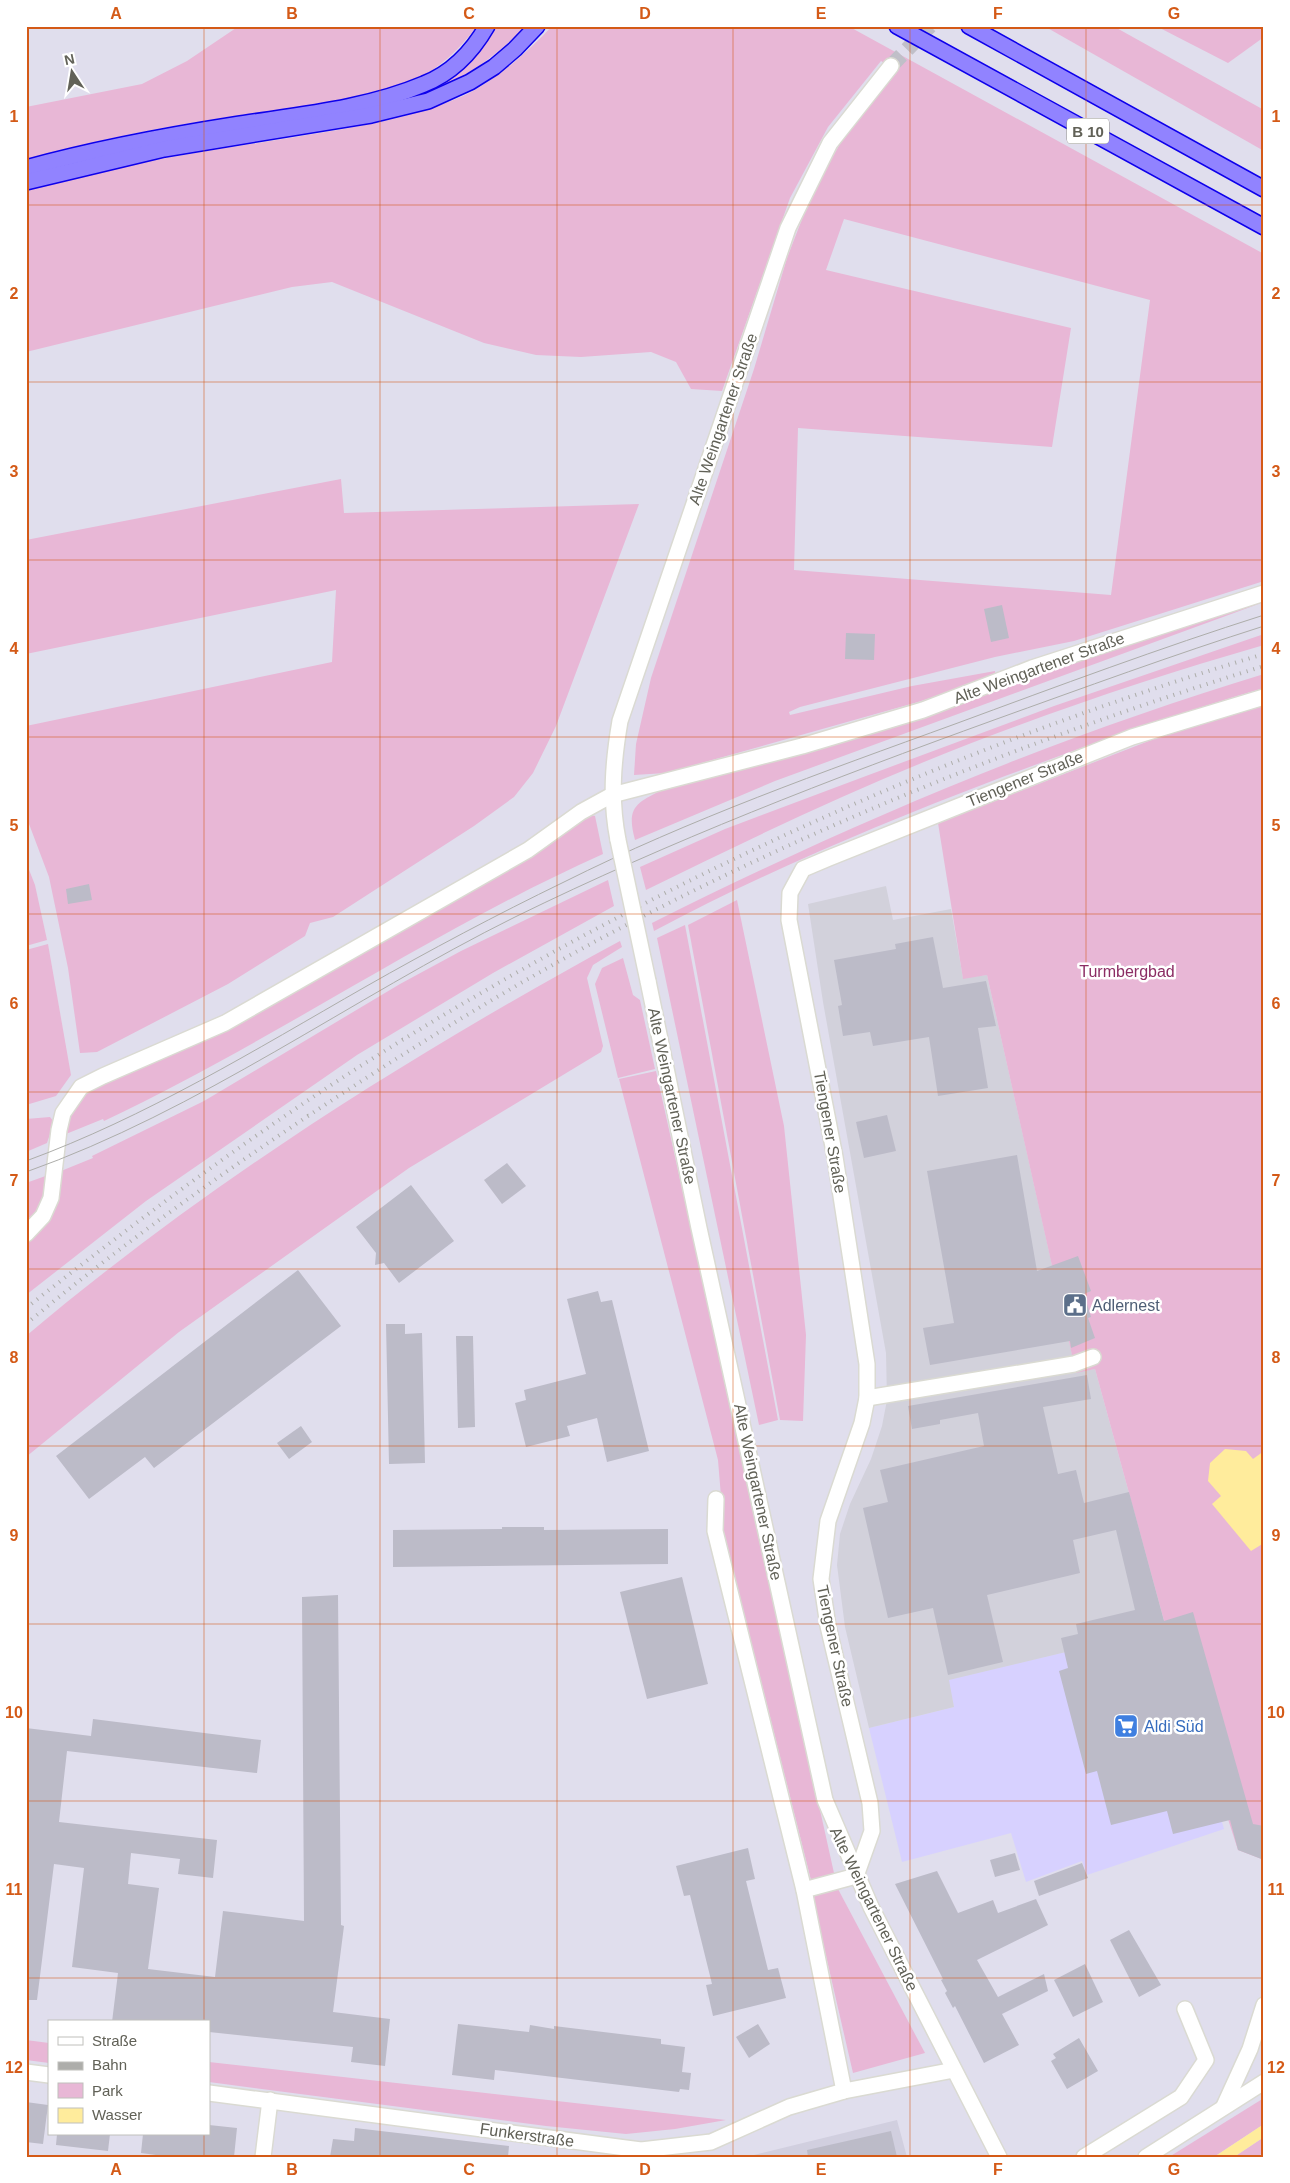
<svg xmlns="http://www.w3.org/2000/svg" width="1290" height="2183" font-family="Arial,sans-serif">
<rect width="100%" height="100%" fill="#e0deed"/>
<polygon fill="#d7d1ff" points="1166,1628 1224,1829 1087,1875 1082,1861 1026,1882 1011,1833 902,1862 869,1728 954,1707 948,1680"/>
<polygon fill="#d2d1db" points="886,886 893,920 951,909 963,978 987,975 1076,1372 1095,1369 1166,1628 949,1680 954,1707 869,1728 845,1627 837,1565 840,1534 850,1504 871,1459 882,1426 887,1400 886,1353 823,1002 808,904"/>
<polygon fill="#d1cfdf" points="897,2120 907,2157 746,2157"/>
<g fill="#e8b7d6" fill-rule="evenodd">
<path d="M239,26H477C460,49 438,70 411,82C365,102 291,108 241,115C168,126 97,139 26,160V107L142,84L187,61Z"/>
<path d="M497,26H526C501,51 476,71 444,85L443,82C464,67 484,49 497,26Z"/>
<path d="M552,26H848L1264,254V581L1074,641L995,657L800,707L789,712L790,715L912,686L995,671V676L986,680L918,702L666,773L634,775L636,744L651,678L754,369L787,258L811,196L847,131L898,71L881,61L828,127L790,198L722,391L691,389L676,362L651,352L581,357L536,355L484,343L332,282L292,287L26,352V189C110,165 197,153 283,139C343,129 406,121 463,96C494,82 529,51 552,26ZM844,219L1150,300L1111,595L794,570L798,428L1052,447L1071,328L826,270Z"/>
<polygon points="1044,26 1113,26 1264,110 1264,151"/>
<polygon points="1156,26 1264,26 1264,37 1228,63"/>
<polygon points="341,479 344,513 639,504 556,726 533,773 514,797 474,826 333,917 310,923 305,936 228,984 97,1052 80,1053 68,968 49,877 26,816 26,726 332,662 336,590 26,654 26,540"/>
<path d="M1264,599V602L775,781L635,840C626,807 636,803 664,789L980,695L1149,636Z"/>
<path d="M1264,634V645C1149,678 1035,717 924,762C830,800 738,845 646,890L640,867L725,829L866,776L1054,706Z"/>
<path d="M1264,674V688C1172,715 1082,747 992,781C877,825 763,873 654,931L652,923C849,824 1053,738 1264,674Z"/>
<polygon points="1264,705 1264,1860 1238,1850 1166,1628 1095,1369 1076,1373 987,975 963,979 938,823 1159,737"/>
<path d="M590,815L595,816L603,854C431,931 275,1040 104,1121L103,1119L66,1134L70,1113L84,1094L287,996L393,935Z"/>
<polygon points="26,862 35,885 47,940 26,946"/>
<polygon points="608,880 614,906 493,973 357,1055 146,1201 26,1295 26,1241 54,1205 61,1171 93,1158 92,1156 204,1101 400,984 461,951"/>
<polygon points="737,900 784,1126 806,1335 803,1421 780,1420 688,925"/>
<polygon points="685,925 778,1420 759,1425 657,938"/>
<path d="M620,941L622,947L593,965L587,978L603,1046L601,1052L409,1168L179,1332L26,1457V1336C207,1183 412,1054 620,941Z"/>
<polygon points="48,944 71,1075 56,1096 26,1105 26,950"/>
<polygon points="623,958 633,995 640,1000 655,1069 618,1078 595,984 602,968"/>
<polygon points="656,1071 834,1873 811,1880 724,1533 718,1460 619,1079"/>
<polygon points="50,1117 54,1122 47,1143 26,1152 26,1119"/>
<polygon points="51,1174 45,1200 26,1225 26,1183"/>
<polygon points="838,1889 925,2053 853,2073 812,1895"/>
<polygon points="26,2040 49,2043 49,2063 26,2060"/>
<polygon points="209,2062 726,2120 675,2129 626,2134 546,2126 209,2082"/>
<polygon points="1264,2098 1264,2124 1214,2157 1169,2157"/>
<polygon points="1264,2137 1264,2151 1258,2157 1234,2157"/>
</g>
<g fill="#ffec9c">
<polygon points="1225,1449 1246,1451 1253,1459 1264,1451 1264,1543 1251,1551 1212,1504 1221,1496 1208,1481 1210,1463"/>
<polygon points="1264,2124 1264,2137 1234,2157 1214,2157"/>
</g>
<g fill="#bcbbc8">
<polygon points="1002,605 1009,638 991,642 984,609"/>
<polygon points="846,633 875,634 874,660 845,659"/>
<polygon points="89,884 92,900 68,904 66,889"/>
<polygon points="933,937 943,988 986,981 996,1026 978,1028 988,1088 938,1096 929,1037 873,1046 870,1032 843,1036 838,1006 842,1005 834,960 896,949 895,944"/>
<polygon points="887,1115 896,1151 864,1158 856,1122"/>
<polygon points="1017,1155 1037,1271 1078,1256 1091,1291 1084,1294 1091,1317 1088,1318 1095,1338 1071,1348 1070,1341 930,1365 923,1328 954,1323 927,1171"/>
<polygon points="507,1163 526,1186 502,1204 484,1180"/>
<polygon points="411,1185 454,1241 399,1283 384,1263 375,1265 376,1253 356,1227"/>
<polygon points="298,1270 341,1326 154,1468 145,1457 89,1499 56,1456"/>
<polygon points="598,1291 601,1302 612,1300 649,1451 607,1462 597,1418 567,1426 570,1436 526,1447 515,1403 526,1400 524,1390 586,1374 567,1299"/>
<polygon points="386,1324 405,1324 405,1334 422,1333 425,1463 389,1464"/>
<polygon points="456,1336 473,1336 475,1427 458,1428"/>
<polygon points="1087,1375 1091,1399 1043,1407 1058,1474 1076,1470 1084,1503 1129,1492 1164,1621 1193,1612 1253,1824 1264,1826 1264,1860 1238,1850 1230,1820 1173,1834 1167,1811 1111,1825 1097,1771 1086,1774 1059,1671 1068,1668 1061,1638 1078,1634 1076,1624 1135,1610 1116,1530 1073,1540 1080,1573 987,1595 1003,1662 948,1675 933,1608 888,1618 863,1508 888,1502 880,1470 984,1446 978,1413 940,1420 940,1424 912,1429 908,1406"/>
<polygon points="301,1426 312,1442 289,1459 277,1443"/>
<polygon points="502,1527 544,1527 544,1530 668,1529 668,1564 393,1567 393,1530 502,1529"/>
<polygon points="682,1577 708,1684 647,1699 620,1592"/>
<polygon points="338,1595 341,1925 344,1926 333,2012 390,2019 385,2066 351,2062 353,2047 209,2032 209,2022 112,2022 118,1973 72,1967 84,1868 54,1864 37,2000 26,2000 26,1728 91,1736 93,1719 261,1740 257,1773 67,1751 59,1822 217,1840 213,1878 178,1874 180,1859 131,1853 128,1884 159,1888 148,1969 215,1977 223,1911 304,1921 302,1597"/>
<polygon points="748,1848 755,1879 746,1881 768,1970 778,1968 786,1998 713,2016 706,1985 712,1984 690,1895 684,1896 676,1866"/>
<polygon points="1015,1853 1020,1870 995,1877 990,1860"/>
<polygon points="1082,1863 1088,1878 1039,1896 1034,1881"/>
<polygon points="937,1871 958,1913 993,1900 998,1913 1036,1899 1048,1925 977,1960 998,1997 1044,1974 1048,1991 1002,2014 1019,2045 984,2063 955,2006 953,2008 945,1993 947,1991 941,1980 943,1979 895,1884"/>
<polygon points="1129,1930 1161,1985 1139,1997 1110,1940"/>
<polygon points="1085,1964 1103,2002 1073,2017 1054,1980"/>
<polygon points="458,2024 529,2032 530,2025 554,2029 554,2026 661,2039 661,2044 685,2047 682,2072 691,2073 689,2090 680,2089 679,2092 495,2070 494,2080 452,2075"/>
<polygon points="758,2024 770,2044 749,2058 736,2037"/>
<polygon points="1079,2038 1098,2071 1067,2089 1051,2061 1056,2058 1053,2054"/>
<polygon points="26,2102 48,2105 43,2144 26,2142"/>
<polygon points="209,2125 237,2128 234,2157 171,2157 141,2153 143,2134 209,2134"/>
<polygon points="355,2128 509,2146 508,2157 330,2157 333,2139 354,2141"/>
<polygon points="891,2131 897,2157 808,2157 807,2150"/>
<polygon points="57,2134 110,2134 108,2151 56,2145"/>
</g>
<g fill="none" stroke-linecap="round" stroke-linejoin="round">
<polyline stroke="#c0bfc8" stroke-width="15" stroke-dasharray="15 8" stroke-linecap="butt" points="891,66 930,26"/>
<defs>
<g id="minor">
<path d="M618,840C610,799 613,762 620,721L788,228L830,143L891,66"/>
<polyline points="648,981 699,1228 825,1800 871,1907 999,2157"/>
<polyline points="26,1234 43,1216 51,1198 59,1130 63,1113 81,1087 103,1076 225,1023 528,850 581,812 612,795 802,746 923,710 1032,668 1264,593"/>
<polyline points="867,1398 1074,1364 1093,1357"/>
<polyline points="716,1499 715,1531 804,1890 844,2091"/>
<polyline points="856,1876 872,1831 870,1803 828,1626 821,1579 828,1521 862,1423 867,1398 867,1364 835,1157 789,920 790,893 803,869 829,858 1132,737 1264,697"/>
<polyline points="804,1890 856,1876"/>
<polyline points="26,2072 49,2075"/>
<polyline points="209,2093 641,2150 711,2142 789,2107 844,2091 954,2070"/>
<polyline points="1224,2106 1250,2049 1264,2005"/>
<polyline points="263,2157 270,2100"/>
<polyline points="1084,2157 1181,2097 1206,2060 1185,2009"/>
<polyline points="1146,2157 1264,2082"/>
</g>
<g id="highway">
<polyline points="897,26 1264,227"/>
<polyline points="969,26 1264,189"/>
<path d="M26,168C95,149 164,136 234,125C297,115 365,109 424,84C452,73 472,52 487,26"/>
<polyline points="26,182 164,149 371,115 428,101 470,82 494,67 515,49 537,26"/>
</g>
</defs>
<use href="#minor" stroke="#dadad2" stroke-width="18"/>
<use href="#highway" stroke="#0e00eb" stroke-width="18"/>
<use href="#minor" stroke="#fff" stroke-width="15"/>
<use href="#highway" stroke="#9183ff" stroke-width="15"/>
<g stroke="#adadaa" stroke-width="1">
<path d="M26,1161C146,1117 255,1050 365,987C430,950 496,915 564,882C690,819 823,772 955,724C1058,686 1160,648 1264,615"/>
<path d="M26,1172C201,1110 350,999 515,917C670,841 831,779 994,720C1083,688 1173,655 1264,626"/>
</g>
<g stroke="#adadaa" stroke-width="4" stroke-dasharray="1 6" stroke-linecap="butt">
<path d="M26,1308C134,1223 243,1141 359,1067C640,889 945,749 1264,654"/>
<path d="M26,1324C115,1250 209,1182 305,1118C400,1055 496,995 596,941C808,827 1034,737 1264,666"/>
</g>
<defs>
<polyline id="minor-bridge" points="618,840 648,981"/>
</defs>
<use href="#minor-bridge" stroke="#dadad2" stroke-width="18" stroke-linecap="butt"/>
<use href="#minor-bridge" stroke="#fff" stroke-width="15"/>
</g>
<path fill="none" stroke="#d45a17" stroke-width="1" stroke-opacity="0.55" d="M204,26V2022M380,26V2157M557,26V2157M733,26V2157M910,26V2157M1086,26V2157M26,205H1264M26,382H1264M26,560H1264M26,737H1264M26,914H1264M26,1092H1264M26,1269H1264M26,1446H1264M26,1624H1264M26,1801H1264M26,1978H1264M204,2134V2157"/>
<defs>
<symbol id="civic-square" viewBox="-11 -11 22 22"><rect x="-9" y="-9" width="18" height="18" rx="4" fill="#5c6f8a" stroke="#fff"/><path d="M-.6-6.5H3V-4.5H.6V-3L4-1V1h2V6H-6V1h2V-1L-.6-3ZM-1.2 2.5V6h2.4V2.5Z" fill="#fff"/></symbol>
<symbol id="supermarket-square" viewBox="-11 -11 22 22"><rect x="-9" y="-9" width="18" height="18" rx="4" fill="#3f7fe0" stroke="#fff"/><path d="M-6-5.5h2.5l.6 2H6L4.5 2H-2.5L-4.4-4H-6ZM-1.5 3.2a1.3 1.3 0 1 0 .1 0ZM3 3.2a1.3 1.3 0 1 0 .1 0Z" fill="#fff"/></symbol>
</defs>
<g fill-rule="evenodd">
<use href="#civic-square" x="1061" y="1291" width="28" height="28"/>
<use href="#supermarket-square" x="1112" y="1712" width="28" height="28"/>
</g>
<g text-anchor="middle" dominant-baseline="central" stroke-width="5" stroke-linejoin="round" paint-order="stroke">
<rect fill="#fff" stroke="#909089" stroke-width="1" x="1067" y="118.5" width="42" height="25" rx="4"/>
<g font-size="15" font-weight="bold" fill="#616157">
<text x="1088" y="131">B 10</text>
</g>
<g font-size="16" fill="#616157" stroke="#fff">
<text transform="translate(723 419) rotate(-71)">Alte Weingartener Straße</text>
<text transform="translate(1039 668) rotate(-20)">Alte Weingartener Straße</text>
<text transform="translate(1025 779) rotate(-22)">Tiengener Straße</text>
<text transform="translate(672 1096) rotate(78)">Alte Weingartener Straße</text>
<text transform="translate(830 1132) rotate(80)">Tiengener Straße</text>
<text transform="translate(758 1492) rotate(78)">Alte Weingartener Straße</text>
<text transform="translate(835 1646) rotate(78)">Tiengener Straße</text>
<text transform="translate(874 1909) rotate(64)">Alte Weingartener Straße</text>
<text transform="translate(527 2135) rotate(8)">Funkerstraße</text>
</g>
<g font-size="16" fill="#8b2d64" stroke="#fff">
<text x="1127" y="971">Turmbergbad</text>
</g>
<g font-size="16" fill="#4e5e75" stroke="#fff" text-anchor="start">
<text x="1092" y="1305">Adlernest</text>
</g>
<g font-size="16" fill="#366cbe" stroke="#fff" text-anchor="start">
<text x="1144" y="1726">Aldi Süd</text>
</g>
</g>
<rect width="1290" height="2183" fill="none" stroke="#ffffff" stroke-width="55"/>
<rect x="48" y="2020" width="162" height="115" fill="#ffffff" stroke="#c0c0bc"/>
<rect x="58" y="2037" width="25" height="8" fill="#ffffff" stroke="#c0c0bc"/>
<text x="92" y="2046" font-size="15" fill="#616157">Straße</text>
<rect x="58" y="2062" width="25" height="8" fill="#adadaa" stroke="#c0c0bc"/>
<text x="92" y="2070" font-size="15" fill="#616157">Bahn</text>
<rect x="58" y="2083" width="25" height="15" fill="#e8b7d6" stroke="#c0c0bc"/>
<text x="92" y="2096" font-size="15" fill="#616157">Park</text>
<rect x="58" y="2108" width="25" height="15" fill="#ffec9c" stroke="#c0c0bc"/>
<text x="92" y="2120" font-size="15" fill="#616157">Wasser</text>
<g transform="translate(72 72) rotate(348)" stroke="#ffffff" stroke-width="4" paint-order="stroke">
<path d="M0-4L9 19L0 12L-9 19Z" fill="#616157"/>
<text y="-8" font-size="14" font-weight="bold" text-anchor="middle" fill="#616157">N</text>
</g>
<rect x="28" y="28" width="1234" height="2128" fill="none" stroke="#d45a17" stroke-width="2"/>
<g font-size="16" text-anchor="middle" font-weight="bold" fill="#d45a17">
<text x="116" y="19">A</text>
<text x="292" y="19">B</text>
<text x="469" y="19">C</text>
<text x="645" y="19">D</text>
<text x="821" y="19">E</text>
<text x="998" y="19">F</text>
<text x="1174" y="19">G</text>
<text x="14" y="122">1</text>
<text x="1276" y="122">1</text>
<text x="14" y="299">2</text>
<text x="1276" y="299">2</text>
<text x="14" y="477">3</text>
<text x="1276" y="477">3</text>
<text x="14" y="654">4</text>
<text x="1276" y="654">4</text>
<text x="14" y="831">5</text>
<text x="1276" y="831">5</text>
<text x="14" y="1009">6</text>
<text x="1276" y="1009">6</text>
<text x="14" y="1186">7</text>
<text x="1276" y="1186">7</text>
<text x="14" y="1363">8</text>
<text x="1276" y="1363">8</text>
<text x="14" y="1541">9</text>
<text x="1276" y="1541">9</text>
<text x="14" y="1718">10</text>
<text x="1276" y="1718">10</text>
<text x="14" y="1895">11</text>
<text x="1276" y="1895">11</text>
<text x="14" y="2073">12</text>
<text x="1276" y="2073">12</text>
<text x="116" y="2175">A</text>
<text x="292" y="2175">B</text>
<text x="469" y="2175">C</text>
<text x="645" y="2175">D</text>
<text x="821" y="2175">E</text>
<text x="998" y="2175">F</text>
<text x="1174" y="2175">G</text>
</g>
</svg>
